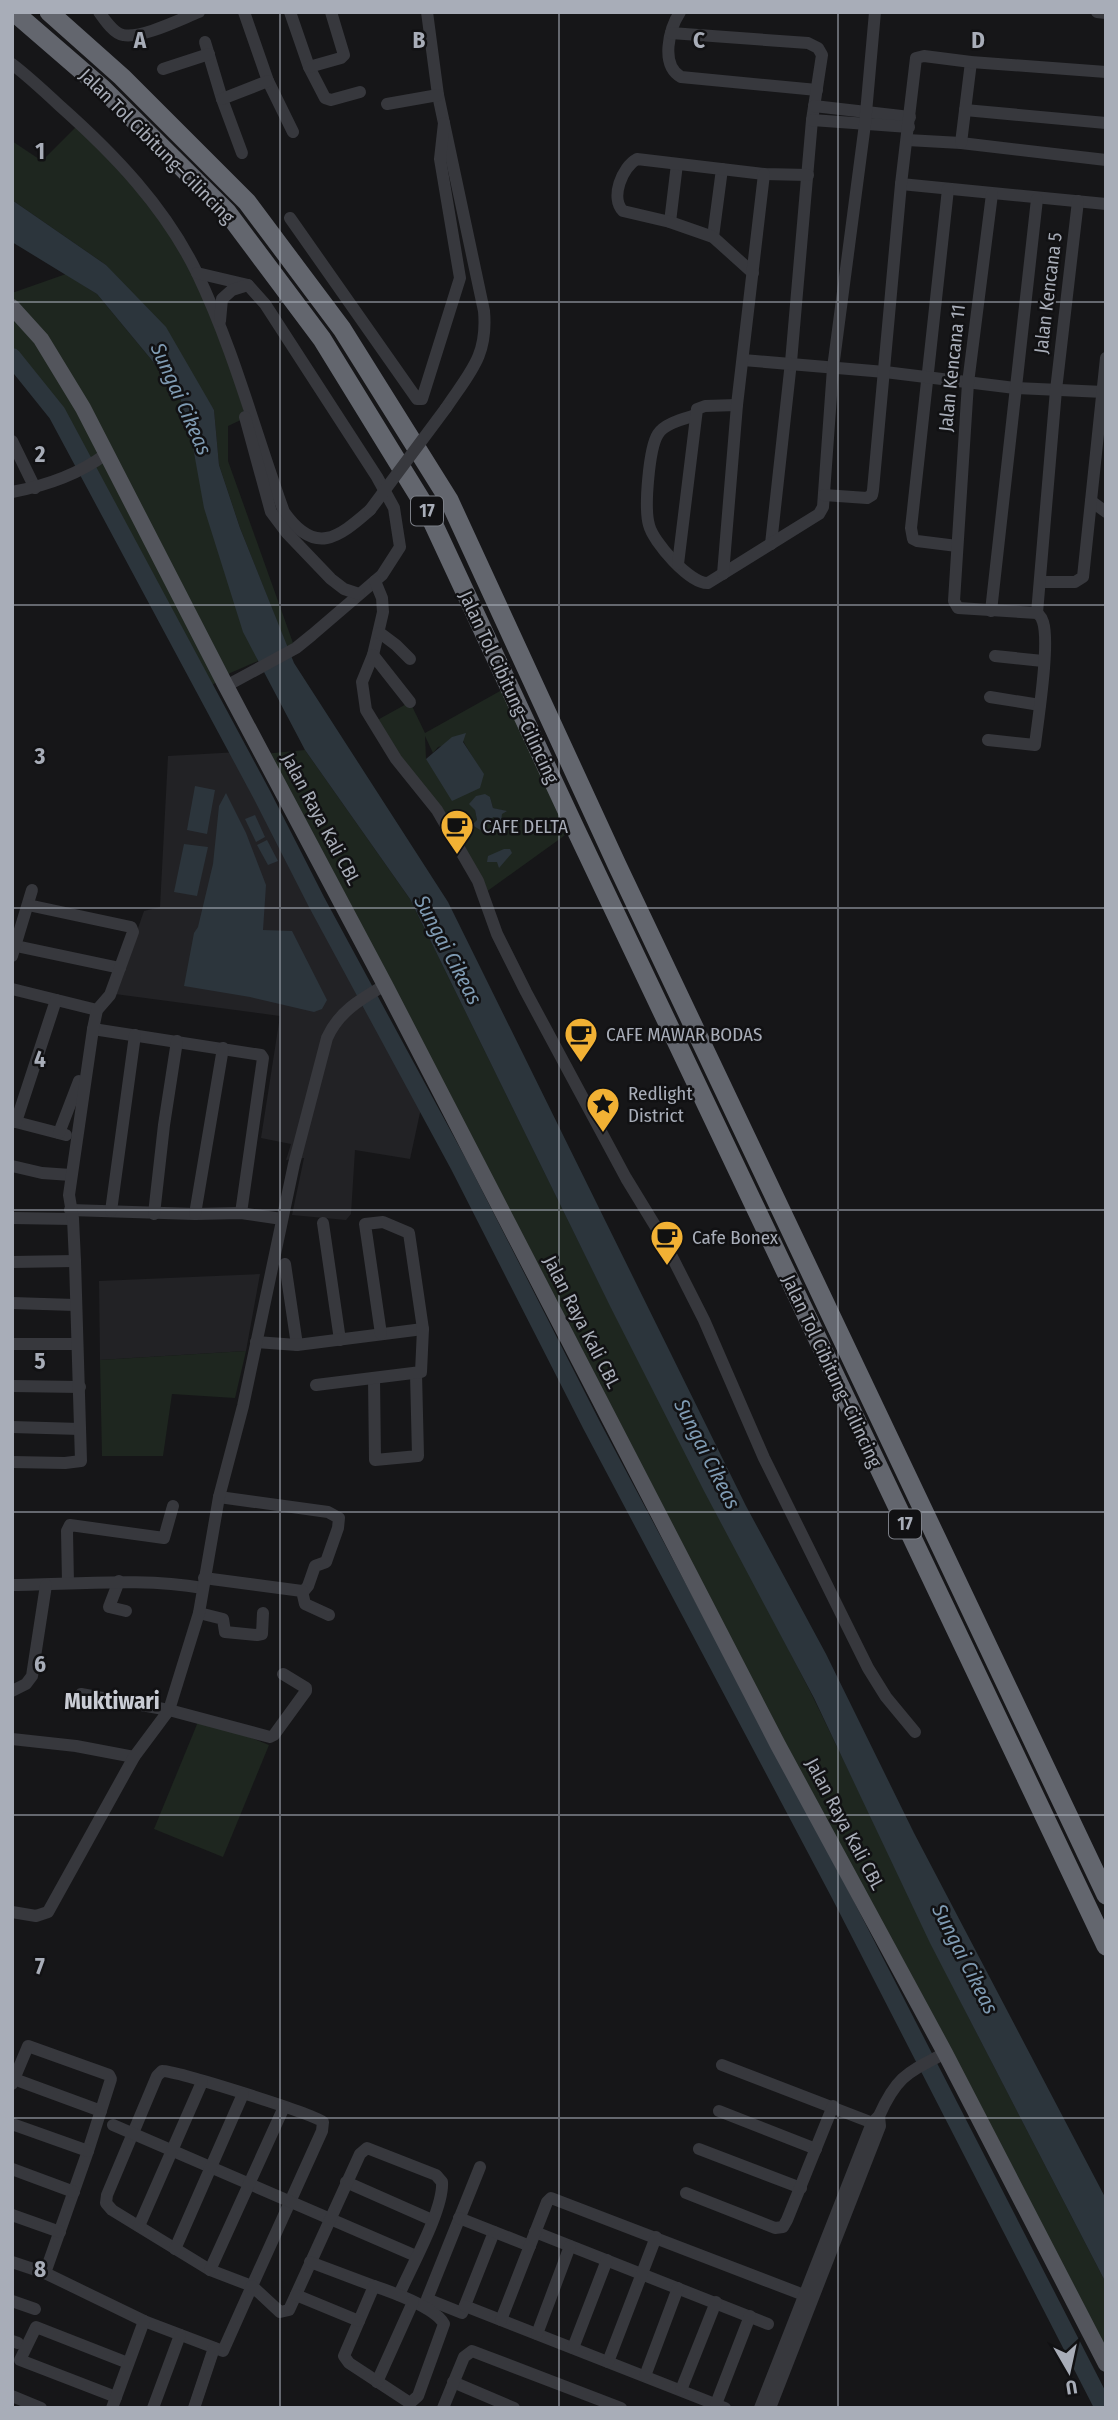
<svg xmlns="http://www.w3.org/2000/svg" width="1118" height="2420" font-family="'Fira Sans Condensed',sans-serif">
<rect width="100%" height="100%" fill="#161618"/>
<g fill="#222225">
<polygon points="239,752 317,903 423,1099 410,1159 355,1150 351,1214 346,1220 292,1215 304,1158 286,1160 291,1144 261,1138 280,1016 115,994 144,911 160,907 168,756"/>
<polygon points="260,1274 246,1351 100,1360 99,1281"/>
</g>
<g fill="#1e261f" fill-rule="evenodd">
<polygon points="80,123 166,220 234,361 245,418 228,426 228,461 293,643 287,647 240,528 219,465 214,410 106,265 12,200 12,141 42,161"/>
<polygon points="66,274 97,294 179,393 258,661 228,674 205,690 66,428 27,363 12,346 12,293"/>
<path d="M509,686L575,828L486,892L372,723L410,702L425,733ZM425,736L433,753L438,747L463,741L483,774L426,759ZM490,797L493,808L505,811L487,821L477,820L475,810Z"/>
<polygon points="305,750 410,899 596,1277 811,1693 970,2020 1106,2283 1106,2364 263,754"/>
<polygon points="246,1351 235,1398 172,1394 163,1456 102,1456 100,1360"/>
<polygon points="200,1717 269,1745 223,1857 154,1829"/>
</g>
<g fill="#2c353c">
<polygon points="12,200 106,265 166,327 214,410 219,465 240,528 294,663 448,902 746,1506 826,1654 914,1833 1106,2199 1106,2283 930,1943 814,1698 704,1491 611,1308 410,899 305,750 243,632 204,508 193,447 179,393 97,294 12,242"/>
<polygon points="466,733 463,742 484,774 480,788 452,801 426,759 452,737"/>
<polygon points="195,786 215,790 207,834 187,830"/>
<polygon points="226,793 246,833 266,885 263,930 292,931 327,1000 322,1009 314,1012 250,997 184,986 194,933 198,927 213,864 219,806"/>
<polygon points="485,794 490,797 493,808 507,811 502,814 501,821 494,817 487,821 482,831 472,825 477,820 475,810 469,804 476,796"/>
<polygon points="255,815 265,837 256,842 245,819"/>
<polygon points="267,840 278,861 268,865 257,845"/>
<polygon points="184,844 208,847 197,896 174,892"/>
<polygon points="504,849 510,849 512,853 499,868 497,862 487,862 488,856"/>
</g>
<g fill="none" stroke-linecap="round" stroke-linejoin="round">
<polyline stroke="#2c353c" stroke-width="18" points="12,357 57,413 262,795 317,903 459,1165 592,1426 840,1894 1104,2408"/>
<g stroke="#37383d" stroke-width="12">
<path d="M99,12C104,19 114,34 123,35C141,39 181,19 199,12"/>
<polyline points="244,12 268,81 293,132"/>
<polyline points="290,12 309,67 325,98 331,100 360,92"/>
<path d="M427,12L438,95L484,311C488,356 470,372 446,408"/>
<path d="M680,12C669,29 660,65 681,77L817,90"/>
<polyline points="1097,12 1106,13"/>
<polyline points="671,33 808,43 818,48 822,55 812,120 791,362 771,544"/>
<polyline points="205,42 222,99 242,153"/>
<path d="M12,64C29,77 45,92 60,106C114,154 165,207 197,273C234,350 255,432 284,512C315,556 338,538 370,510"/>
<polyline points="309,67 341,58 344,55 331,12"/>
<polyline points="163,69 209,54"/>
<polyline points="222,99 268,81"/>
<polyline points="387,104 438,95"/>
<polyline points="814,106 910,117"/>
<polyline points="965,110 1106,123"/>
<polyline points="812,120 909,127"/>
<polyline points="907,140 961,143 1106,160"/>
<polyline points="961,143 971,62"/>
<polyline points="901,184 1106,204"/>
<polyline points="948,189 911,528 913,539 917,541 957,546"/>
<polyline points="290,218 417,399 422,399 460,278 440,159 444,123"/>
<polyline points="670,222 677,164"/>
<polyline points="713,237 722,169"/>
<polyline points="197,273 248,285 265,304 377,477 394,508 400,547 382,575 312,635 296,648 226,686"/>
<path d="M753,273L713,237L670,222L623,211C610,198 622,167 637,159L764,174L808,175"/>
<polyline points="220,321 222,299 232,290 248,285"/>
<polyline points="743,360 885,372 1015,388 1104,392 1106,395"/>
<path d="M696,415C684,419 665,423 658,434C649,448 644,508 649,525C653,542 690,584 708,583L819,514L823,507L833,368L865,124L875,12"/>
<polyline points="245,417 271,512 286,532 331,579 344,589 359,594"/>
<polyline points="12,441 35,488"/>
<path d="M12,492C45,486 79,474 106,454"/>
<polyline points="824,495 867,498 872,495 873,490 901,184 916,58 924,56 971,62 1106,72"/>
<polyline points="1091,501 1106,512"/>
<polyline points="678,564 697,409 705,406 737,405"/>
<polyline points="723,574 737,405 764,174"/>
<polyline points="375,581 382,598 383,612 373,655 362,682 366,710 396,759 437,810 478,881 497,934 526,992 626,1178 662,1237 704,1320 764,1458 868,1668 886,1697 915,1732"/>
<polyline points="1040,582 1075,582 1083,577 1106,358"/>
<polyline points="991,611 1037,199"/>
<polyline points="1037,613 1056,390 1078,201"/>
<polyline points="380,633 396,645 410,659"/>
<polyline points="373,655 410,702"/>
<polyline points="995,656 1043,661"/>
<polyline points="990,697 1040,705"/>
<path d="M988,740L1035,745C1038,719 1050,644 1043,622C1041,616 1041,617 1037,613L958,608L954,601L968,383L992,194"/>
<polyline points="16,946 120,968"/>
<polyline points="12,956 32,890"/>
<polyline points="12,989 97,1010"/>
<polyline points="93,1029 261,1055 263,1058 241,1213"/>
<polyline points="12,1121 66,1135"/>
<polyline points="16,1122 56,1000"/>
<polyline points="59,1133 79,1081"/>
<polyline points="12,1166 42,1173 71,1175"/>
<polyline points="70,1210 195,1214 241,1213 282,1219"/>
<polyline points="111,1211 135,1035"/>
<polyline points="154,1214 164,1125 177,1041"/>
<polyline points="195,1214 223,1048"/>
<polyline points="12,1218 73,1219"/>
<polyline points="323,1223 340,1340"/>
<polyline points="12,1262 75,1261"/>
<polyline points="285,1264 297,1345"/>
<polyline points="12,1303 75,1305"/>
<polyline points="256,1342 297,1345 423,1329"/>
<polyline points="12,1344 77,1344"/>
<polyline points="374,1378 375,1460 418,1456 416,1373"/>
<polyline points="316,1385 421,1372 423,1329 409,1233 383,1222 365,1224 381,1334"/>
<polyline points="12,1386 80,1387"/>
<polyline points="12,1427 80,1429"/>
<polyline points="12,1462 65,1463 81,1461 75,1261 73,1219 69,1195 93,1029 97,1010 110,995 133,932 131,927 28,905"/>
<polyline points="219,1497 328,1512 339,1518 338,1528 326,1562 315,1566 308,1586 303,1592"/>
<polyline points="204,1578 302,1591 305,1604 329,1615"/>
<polyline points="119,1581 109,1607 126,1611"/>
<polyline points="68,1583 67,1531 70,1525 164,1538 173,1506"/>
<path d="M12,1585C76,1585 139,1577 203,1588"/>
<polyline points="199,1613 223,1619 225,1632 257,1635 262,1634 263,1613"/>
<polyline points="12,1691 26,1684 32,1676 46,1585"/>
<polyline points="81,1694 169,1710 270,1737 274,1735 306,1691 306,1688 283,1674"/>
<polyline points="12,1739 76,1746 134,1757"/>
<path d="M12,1912L36,1916L48,1912L134,1757L169,1710L199,1613L219,1497L243,1406L294,1164L327,1038C339,1011 361,999 385,985"/>
<polyline points="722,2065 878,2125"/>
<path d="M162,2071C177,2071 314,2114 323,2122L322,2131L252,2286L210,2270L112,2210L106,2203L107,2195L157,2076Z"/>
<polyline points="14,2079 101,2111"/>
<polyline points="12,2084 28,2046 109,2075 111,2079 88,2151 45,2273"/>
<polyline points="719,2111 816,2149"/>
<path d="M879,2116C897,2076 907,2073 945,2053"/>
<polyline points="12,2124 88,2151"/>
<polyline points="113,2125 416,2256"/>
<polyline points="699,2149 801,2188"/>
<polyline points="480,2167 427,2299 462,2313 494,2232"/>
<polyline points="12,2169 74,2192"/>
<polyline points="346,2182 432,2220"/>
<polyline points="686,2193 775,2228 783,2227 787,2220 833,2106"/>
<polyline points="12,2215 60,2232"/>
<polyline points="459,2218 530,2246"/>
<polyline points="139,2226 202,2082"/>
<polyline points="535,2232 768,2324"/>
<polyline points="175,2249 243,2094"/>
<path d="M12,2262L45,2273L144,2321L223,2351L252,2286L280,2312L289,2310L360,2154L367,2148L436,2175L442,2182C444,2209 410,2269 399,2295"/>
<polyline points="310,2262 374,2286"/>
<polyline points="210,2270 284,2107"/>
<path d="M374,2286C392,2292 436,2308 444,2324L418,2396L410,2403L349,2363L344,2356Z"/>
<polyline points="296,2295 359,2321"/>
<polyline points="12,2301 35,2309"/>
<polyline points="465,2306 725,2408"/>
<polyline points="501,2320 547,2202 551,2198 809,2297"/>
<polyline points="537,2334 570,2246"/>
<polyline points="12,2341 18,2343"/>
<polyline points="573,2348 607,2260"/>
<polyline points="608,2362 656,2237"/>
<polyline points="645,2376 678,2288"/>
<polyline points="377,2382 413,2302"/>
<polyline points="453,2382 514,2408"/>
<polyline points="681,2390 716,2302"/>
<polyline points="12,2396 41,2408"/>
<polyline points="116,2397 20,2360 36,2327 128,2363"/>
<polyline points="716,2404 750,2316"/>
<polyline points="112,2408 144,2321"/>
<polyline points="153,2408 180,2335"/>
<polyline points="194,2408 214,2348"/>
<polyline points="443,2408 464,2357 472,2351 621,2408"/>
<polyline points="760,2408 872,2123 879,2116 880,2126 770,2408"/>
</g>
<polyline stroke="#53555c" stroke-width="16" points="12,307 41,339 83,408 226,686 385,985 778,1745 945,2053 1106,2364"/>
<g stroke="#63666e" stroke-width="19">
<polyline points="14,12 103,89 227,212 322,339 426,508 575,828 1106,1946"/>
<polyline points="49,12 122,77 247,202 342,329 449,500 617,865 1106,1895"/>
</g>
<polyline stroke="#37383d" stroke-width="12" points="370,510 446,408"/>
</g>
<path fill="none" stroke="#a8adb8" stroke-width="2" stroke-opacity="0.55" d="M280,12V2408M559,12V2408M838,12V2408M12,302H1106M12,605H1106M12,908H1106M12,1210H1106M12,1512H1106M12,1815H1106M12,2118H1106"/>
<defs>
<symbol id="cafe-pin" viewBox="-11 -11 22 30"><path d="M0 17L-7.5 6A9.5 9.5 0 1 1 7.5 6Z" fill="#f2b134" stroke="#111113"/><path d="M-5.5-4.5H6V0H3Q3 3.5 0 3.5H-2.5Q-5.5 3.5-5.5 0ZM3-3.2v2h1.7v-2ZM-6 4.5H4V6H-6Z" fill="#111"/></symbol>
<symbol id="sight-pin" viewBox="-11 -11 22 30"><path d="M0 17L-7.5 6A9.5 9.5 0 1 1 7.5 6Z" fill="#f2b134" stroke="#111113"/><path d="M0-6L1.8-2.2L6-1.7L2.9 1.2L3.7 5.4L0 3.3L-3.7 5.4L-2.9 1.2L-6-1.7L-1.8-2.2Z" fill="#111"/></symbol>
</defs>
<g fill-rule="evenodd">
<use href="#cafe-pin" x="438" y="807" width="38" height="52"/>
<use href="#cafe-pin" x="562" y="1015" width="38" height="52"/>
<use href="#sight-pin" x="584" y="1085" width="38" height="52"/>
<use href="#cafe-pin" x="648" y="1218" width="38" height="52"/>
</g>
<g text-anchor="middle" dominant-baseline="central" stroke-width="5" stroke-linejoin="round" paint-order="stroke">
<g fill="#111113" stroke="#7b7e86" stroke-width="2">
<rect x="411" y="496.5" width="32" height="29" rx="5"/>
<rect x="889" y="1509.5" width="32" height="29" rx="5"/>
</g>
<g font-size="18" font-weight="bold" fill="#a8adb8">
<text x="427" y="511">17</text>
<text x="905" y="1524">17</text>
</g>
<g font-size="19" fill="#a8adb8" stroke="#111113">
<text transform="translate(157 146) rotate(45)">Jalan Tol Cibitung–Cilincing</text>
<text transform="translate(1048 293) rotate(-83)">Jalan Kencana 5</text>
<text transform="translate(952 368) rotate(-84)">Jalan Kencana 11</text>
<text transform="translate(509 687) rotate(65)">Jalan Tol Cibitung–Cilincing</text>
<text transform="translate(321 819) rotate(62)">Jalan Raya Kali CBL</text>
<text transform="translate(582 1322) rotate(63)">Jalan Raya Kali CBL</text>
<text transform="translate(832 1371) rotate(65)">Jalan Tol Cibitung–Cilincing</text>
<text transform="translate(845 1824) rotate(62)">Jalan Raya Kali CBL</text>
</g>
<g font-size="19" fill="#a8adb8" stroke="#111113" text-anchor="start">
<text x="482" y="826">CAFE DELTA</text>
<text x="606" y="1034">CAFE MAWAR BODAS</text>
<text x="628" y="1093">Redlight<tspan x="628" dy="22">District</tspan></text>
<text x="692" y="1237">Cafe Bonex</text>
</g>
<g font-size="21" font-style="italic" fill="#7f9bb3" stroke="#111113">
<text transform="translate(181 399) rotate(66)">Sungai Cikeas</text>
<text transform="translate(448 950) rotate(62)">Sungai Cikeas</text>
<text transform="translate(707 1454) rotate(63)">Sungai Cikeas</text>
<text transform="translate(965 1959) rotate(63)">Sungai Cikeas</text>
</g>
<g font-size="23" font-weight="bold" fill="#c9ccd4" stroke="#111113">
<text x="112" y="1701">Muktiwari</text>
</g>
</g>
<g font-size="23" text-anchor="middle" font-weight="bold" fill="#a8adb8" stroke="#111113" stroke-width="5" stroke-linejoin="round" paint-order="stroke">
<text x="140" y="48">A</text>
<text x="419" y="48">B</text>
<text x="699" y="48">C</text>
<text x="978" y="48">D</text>
<text x="40" y="159">1</text>
<text x="40" y="462">2</text>
<text x="40" y="764">3</text>
<text x="40" y="1067">4</text>
<text x="40" y="1369">5</text>
<text x="40" y="1672">6</text>
<text x="40" y="1974">7</text>
<text x="40" y="2277">8</text>
</g>
<rect width="1118" height="2420" fill="none" stroke="#a8adb8" stroke-width="28"/>
<g transform="translate(1069 2371) rotate(171)" stroke="#111113" stroke-width="5" paint-order="stroke">
<path d="M0-5L12 26L0 18L-12 26Z" fill="#a8adb8"/>
<text y="-10" font-size="19" font-weight="bold" text-anchor="middle" fill="#a8adb8">U</text>
</g>
</svg>
